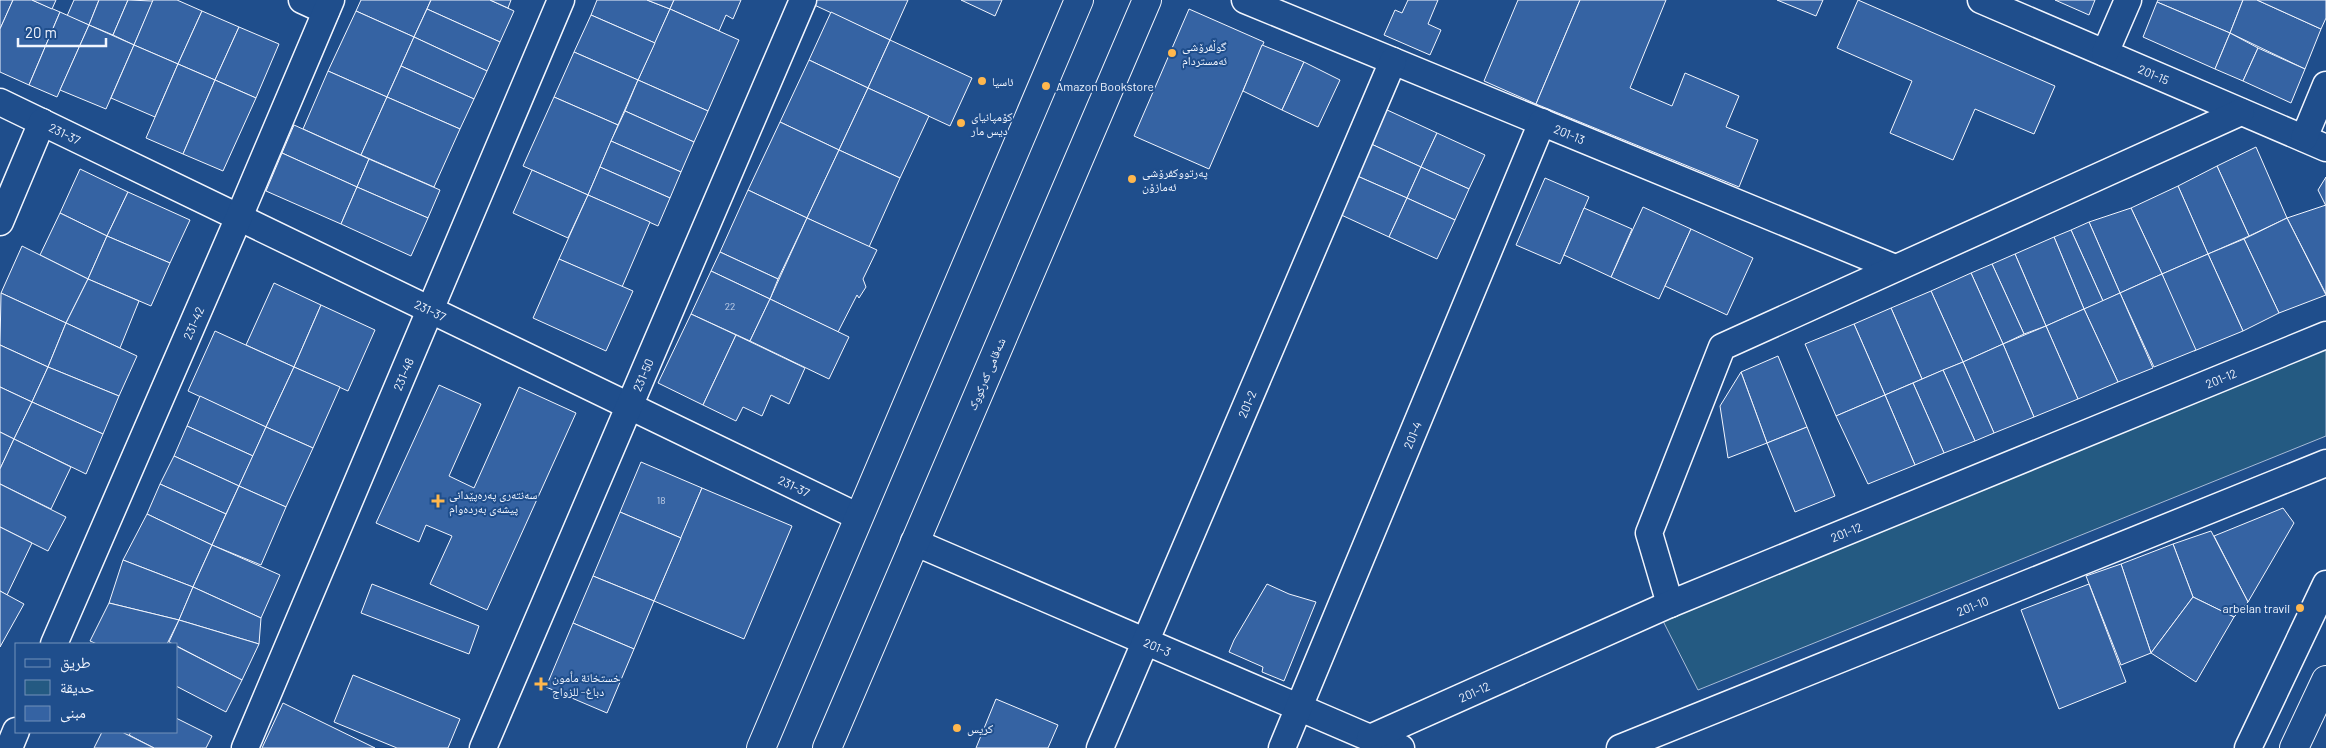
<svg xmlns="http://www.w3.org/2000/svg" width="2326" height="748" font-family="Barlow,'Noto Naskh Arabic',sans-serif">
<rect width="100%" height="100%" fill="#1f4e8c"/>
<polygon fill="#245a82" stroke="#a8bbd7" points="2326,343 2326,436 1698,690 1663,621"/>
<g fill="#3563a3" stroke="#f2f6ff">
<polygon points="0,0 13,0 0,29"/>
<polygon points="13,0 32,0 60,12 29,85 0,72 0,29"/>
<polygon points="32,0 56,0 52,9"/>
<polygon points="74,0 99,0 89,25 67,16"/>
<polygon points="99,0 128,0 113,35 89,25"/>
<polygon points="128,0 153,1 134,45 113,35"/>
<polygon points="153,0 177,0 202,11 178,64 134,45"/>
<polygon points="361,0 431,0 414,37 356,11"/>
<polygon points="431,0 490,0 514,11 500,42 427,9"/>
<polygon points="490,0 511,0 508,8"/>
<polygon points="597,0 647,0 670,9 655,43 591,15"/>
<polygon points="647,0 674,0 670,9"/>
<polygon points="674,0 741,0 733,19 726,15 719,31 670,9"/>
<polygon points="811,0 908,0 890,40 810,3"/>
<polygon points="961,0 1002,0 995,16"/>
<polygon points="1408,0 1438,0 1428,24 1441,30 1430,55 1384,35 1395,10 1402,13"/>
<polygon points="1518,0 1580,0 1536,104 1484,81"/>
<polygon points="1580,0 1666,0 1630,88 1672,106 1685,73 1739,96 1726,127 1758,140 1739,187 1536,104"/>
<polygon points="1777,0 1823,0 1816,16"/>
<polygon points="1858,0 2055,86 2034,134 1975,109 1953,160 1890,133 1912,81 1837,48"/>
<polygon points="2055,0 2095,0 2089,15"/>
<polygon points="2158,0 2243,0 2230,33 2157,2"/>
<polygon points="2243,0 2257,0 2321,29 2305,69 2230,33"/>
<polygon points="2257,0 2326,0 2326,18 2321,29"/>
<polygon points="2157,2 2230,33 2215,69 2143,37"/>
<polygon points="427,9 500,42 487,71 414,37"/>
<polygon points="670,9 739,40 708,111 638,80"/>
<polygon points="1189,9 1264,42 1209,169 1134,136"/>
<polygon points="202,11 239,27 215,80 178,64"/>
<polygon points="356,11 414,37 387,97 328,71"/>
<polygon points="60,12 89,25 57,97 29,85"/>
<polygon points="831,12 890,40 868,88 809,60"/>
<polygon points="591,15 655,43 638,80 574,52"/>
<polygon points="89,25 134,45 106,109 60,90"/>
<polygon points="239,27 279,44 256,98 215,80"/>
<polygon points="2230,33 2258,48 2243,81 2215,69"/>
<polygon points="414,37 487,71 474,99 401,66"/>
<polygon points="890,40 972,78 950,126 868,88"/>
<polygon points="134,45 178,64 155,117 111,98"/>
<polygon points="1262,45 1304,62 1282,110 1243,91"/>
<polygon points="2258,48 2305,69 2291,103 2243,81"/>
<polygon points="574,52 638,80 618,125 554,97"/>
<polygon points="809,60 868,88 839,150 780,122"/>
<polygon points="1304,62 1340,80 1318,127 1282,110"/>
<polygon points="178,64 215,80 183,154 146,138"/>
<polygon points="401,66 474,99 460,129 387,97"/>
<polygon points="328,71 387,97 361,155 303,129"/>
<polygon points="215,80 256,98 223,171 183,154"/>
<polygon points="638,80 708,111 694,142 625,111"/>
<polygon points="868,88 929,116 900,178 839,150"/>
<polygon points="387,97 460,129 434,187 361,155"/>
<polygon points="554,97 618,125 588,195 523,166"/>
<polygon points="1385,109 1437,133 1421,167 1369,143"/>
<polygon points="625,111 694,142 681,172 611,141"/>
<polygon points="780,122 839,150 807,218 748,190"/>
<polygon points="294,125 369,159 357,187 282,153"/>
<polygon points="1437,133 1485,155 1469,189 1421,167"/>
<polygon points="611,141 681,172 670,198 600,167"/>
<polygon points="1369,143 1421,167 1407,198 1355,175"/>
<polygon points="2256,147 2287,218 2249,236 2217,166"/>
<polygon points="839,150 900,178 869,247 807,218"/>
<polygon points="282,153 357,187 341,224 266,191"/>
<polygon points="369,159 440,190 428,218 357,187"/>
<polygon points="2217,166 2249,236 2208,254 2178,186"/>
<polygon points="600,167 670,198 658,226 588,195"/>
<polygon points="1421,167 1469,189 1455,220 1407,198"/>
<polygon points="80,169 128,192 107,236 60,213"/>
<polygon points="532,170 588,195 568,238 513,213"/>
<polygon points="1355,175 1407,198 1389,237 1337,213"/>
<polygon points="2326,177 2326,206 2318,190"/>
<polygon points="1545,178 1589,197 1560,264 1516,245"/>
<polygon points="2178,186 2208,254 2162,274 2131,208"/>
<polygon points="357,187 428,218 411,256 341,224"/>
<polygon points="748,190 807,218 778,279 720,252"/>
<polygon points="128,192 190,220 170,263 107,236"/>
<polygon points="588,195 650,222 622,287 559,259"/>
<polygon points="1407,198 1455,220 1437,259 1389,237"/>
<polygon points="2326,205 2326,294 2287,218"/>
<polygon points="1643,207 1691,229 1659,299 1611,277"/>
<polygon points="1584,208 1632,229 1611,277 1564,255"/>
<polygon points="2131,208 2162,274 2120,293 2089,222"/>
<polygon points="60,213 107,236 88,279 40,255"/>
<polygon points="807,218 877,250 863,279 866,287 859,298 857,295 838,332 770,299"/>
<polygon points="2287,218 2326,295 2279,313 2244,239"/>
<polygon points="2089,222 2120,293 2103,301 2071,230"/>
<polygon points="1691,229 1753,258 1727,315 1665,286"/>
<polygon points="2071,230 2103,301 2084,309 2054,237"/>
<polygon points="107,236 170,263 151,306 88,279"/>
<polygon points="2054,237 2084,309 2046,326 2015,254"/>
<polygon points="2244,239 2279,313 2243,331 2208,254"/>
<polygon points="22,246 88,279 66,323 1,293"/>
<polygon points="720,252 778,279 770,299 711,271"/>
<polygon points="2015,254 2046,326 2024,334 1992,264"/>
<polygon points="2208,254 2243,331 2194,351 2162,274"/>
<polygon points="559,259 633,291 606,351 533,318"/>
<polygon points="1992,264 2024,334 2003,344 1971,273"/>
<polygon points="711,271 770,299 750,341 691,314"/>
<polygon points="1971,273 2003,344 1963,362 1931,291"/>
<polygon points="2162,274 2196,350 2154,367 2120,293"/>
<polygon points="88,279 139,301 120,348 66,323"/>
<polygon points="274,283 321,305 294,367 246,345"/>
<polygon points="1931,291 1963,362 1922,379 1891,308"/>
<polygon points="1,293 66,323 48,367 0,345"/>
<polygon points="2120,293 2153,368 2118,382 2084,309"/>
<polygon points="770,299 849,337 829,379 750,341"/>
<polygon points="321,305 375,330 348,391 294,367"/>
<polygon points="1891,308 1922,379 1885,395 1854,324"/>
<polygon points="2084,309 2118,382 2078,399 2046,326"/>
<polygon points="691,314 736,335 703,405 658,383"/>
<polygon points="66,323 137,356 119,396 48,367"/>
<polygon points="1854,324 1885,395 1836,416 1805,344"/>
<polygon points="2046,326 2078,399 2034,417 2003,344"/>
<polygon points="215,331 294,367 266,427 188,391"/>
<polygon points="736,335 805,368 789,404 771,395 762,416 743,407 736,421 703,405"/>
<polygon points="2003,344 2034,417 1994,433 1963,362"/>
<polygon points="0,345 48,367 32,402 0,387"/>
<polygon points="1778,356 1807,427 1767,443 1741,372"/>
<polygon points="1963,362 1994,433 1975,441 1943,370"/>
<polygon points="48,367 119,396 103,434 32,402"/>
<polygon points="294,367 340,387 313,448 266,427"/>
<polygon points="1943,370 1975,441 1944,453 1913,383"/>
<polygon points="1741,372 1767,443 1728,458 1720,406"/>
<polygon points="1913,383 1944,453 1915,465 1885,395"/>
<polygon points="439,385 481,404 449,476 474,488 519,387 576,413 487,610 430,584 452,536 426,525 419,542 376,523"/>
<polygon points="0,387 32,402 14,439 0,432"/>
<polygon points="1885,395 1915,465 1868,484 1836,416"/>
<polygon points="200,396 266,427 253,456 187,426"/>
<polygon points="32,402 103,434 86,474 14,439"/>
<polygon points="187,426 253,456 239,486 174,456"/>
<polygon points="266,427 313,448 286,507 239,486"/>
<polygon points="1807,427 1835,496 1795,512 1767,443"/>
<polygon points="0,432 14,439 0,469"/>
<polygon points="14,439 71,467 51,509 0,484 0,469"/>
<polygon points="174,456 239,486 226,514 160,484"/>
<polygon points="641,462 702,488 681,538 620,512"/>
<polygon points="0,484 66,517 48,551 0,527"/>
<polygon points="160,484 226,514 212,545 147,514"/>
<polygon points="239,486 286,507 261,565 212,545"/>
<polygon points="702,488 792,526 744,639 654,601"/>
<polygon points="2283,508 2294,523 2248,602 2214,536"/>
<polygon points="620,512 681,538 654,601 593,576"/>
<polygon points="147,514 212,545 193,587 123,560"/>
<polygon points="0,527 32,543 7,595 0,591"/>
<polygon points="2211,531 2248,602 2234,617 2193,597 2173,544"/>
<polygon points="2173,544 2193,597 2151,653 2121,564"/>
<polygon points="212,545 280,575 261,618 193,587"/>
<polygon points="123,560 193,587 179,620 109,603"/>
<polygon points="2121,564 2151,653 2121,665 2086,576"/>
<polygon points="593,576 654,601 634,649 573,623"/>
<polygon points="372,584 479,626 469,654 361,613"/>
<polygon points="1267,584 1289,594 1316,602 1284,681 1262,672 1263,667 1229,652 1234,640"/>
<polygon points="2089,584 2126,682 2059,709 2021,610"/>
<polygon points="193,587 261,618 259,644 179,620"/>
<polygon points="0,591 24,604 0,647"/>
<polygon points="2193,597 2234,617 2196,682 2151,653"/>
<polygon points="109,603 179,620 167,644 97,644 90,641"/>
<polygon points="179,620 259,644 242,680 169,642"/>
<polygon points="573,623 634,649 607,713 546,687"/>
<polygon points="176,646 242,680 226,712 176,686"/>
<polygon points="353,675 460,719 448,748 397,748 334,722"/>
<polygon points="996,699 1058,725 1048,748 976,748"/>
<polygon points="283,703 375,748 262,748"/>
<polygon points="176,718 212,736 206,748 154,748 129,735 131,732 176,732"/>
<polygon points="102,732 122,732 154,748 94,748"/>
</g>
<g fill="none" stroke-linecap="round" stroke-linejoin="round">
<defs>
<g id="street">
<polyline points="302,0 326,11"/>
<path id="s1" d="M1245,0L1895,268"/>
<path id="s2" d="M1981,0L2326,148"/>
<polyline points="2105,53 2128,0"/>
<path id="s3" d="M0,102L859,517"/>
<polyline points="2304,138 2326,85"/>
<polyline points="0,222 42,122"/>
<path id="s4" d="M914,542L1370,738L1401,748"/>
<polyline points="1670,604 1649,533 1722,347 2241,112"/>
<path id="s5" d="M54,644L239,217L331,0"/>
<path id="s6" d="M1370,738L1670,604L2326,335"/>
<polyline points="9,748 16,731"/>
<path id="s7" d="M245,748L561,0"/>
<path id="s8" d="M483,748L803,0"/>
<path id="s9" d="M1100,748L1393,61"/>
<path id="s10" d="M1282,748L1542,122"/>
<path id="s11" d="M1620,748L2326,463"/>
<polyline points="2248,748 2326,584"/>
</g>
<polyline id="secondary" points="2294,748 2326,680"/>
<g id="highway">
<polyline points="761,748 1079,0"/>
<polyline points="827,748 1147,0"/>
</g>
</defs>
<use href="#street" stroke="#f2f6ff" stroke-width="29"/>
<use href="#secondary" stroke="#f2f6ff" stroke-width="30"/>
<use href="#highway" stroke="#f2f6ff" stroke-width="30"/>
<use href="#street" stroke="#1f4e8c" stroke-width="26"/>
<use href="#secondary" stroke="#1f4e8c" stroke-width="28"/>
<use href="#highway" stroke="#1f4e8c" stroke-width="28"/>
</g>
<g fill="#ffb74d" stroke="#1f4e8c" stroke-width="2">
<circle cx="1172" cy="53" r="5"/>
<circle cx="982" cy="81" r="5"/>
<circle cx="1046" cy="86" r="5"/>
<circle cx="961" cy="123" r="5"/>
<circle cx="1132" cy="179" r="5"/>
<path d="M435.5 493.5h5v5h5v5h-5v5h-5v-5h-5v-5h5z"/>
<circle cx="2300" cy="608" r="5"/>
<path d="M538.5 676.5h5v5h5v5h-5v5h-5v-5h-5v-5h5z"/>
<circle cx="957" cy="728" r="5"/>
</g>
<g text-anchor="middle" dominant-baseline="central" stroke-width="4" stroke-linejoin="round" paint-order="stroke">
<g font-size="10" fill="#c3d1e8">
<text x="730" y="306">22</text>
<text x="661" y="500">18</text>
</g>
<g font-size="12" fill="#f2f6ff" stroke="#1f4e8c" text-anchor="start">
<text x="1182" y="46">گوڵفرۆشی<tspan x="1182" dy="14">ئەمستردام</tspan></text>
<text x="992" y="81">ئاسیا</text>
<text x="1056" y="86">Amazon Bookstore</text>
<text x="971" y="116">کۆمپانیای<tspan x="971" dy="14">دیس مار</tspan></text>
<text x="1142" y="172">پەرتووکفرۆشی<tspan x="1142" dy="14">ئەمازۆن</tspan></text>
<text x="449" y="494">سەنتەری پەرەپێدانی<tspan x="449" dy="14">پیشەی بەردەوام</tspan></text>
<text x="2290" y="608" text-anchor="end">arbelan travil</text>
<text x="552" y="677">خستخانة مأمون<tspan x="552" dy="14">دباغ- للزواج</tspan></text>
<text x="967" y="728">كريس</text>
</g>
<g font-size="12" fill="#f2f6ff" stroke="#1f4e8c">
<text stroke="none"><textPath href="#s2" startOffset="188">201-15</textPath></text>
<text stroke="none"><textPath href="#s3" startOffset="72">231-37</textPath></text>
<text stroke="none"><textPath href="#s1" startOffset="351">201-13</textPath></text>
<text stroke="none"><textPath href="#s3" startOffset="478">231-37</textPath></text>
<text stroke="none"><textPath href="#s5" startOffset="350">231-42</textPath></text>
<text stroke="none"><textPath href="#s7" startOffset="406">231-48</textPath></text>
<text stroke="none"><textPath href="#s8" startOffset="406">231-50</textPath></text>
<text transform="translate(986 374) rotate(-67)">شەقامی کەرکووک</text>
<text stroke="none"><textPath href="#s6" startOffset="924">201-12</textPath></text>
<text stroke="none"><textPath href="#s9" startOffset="374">201-2</textPath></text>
<text stroke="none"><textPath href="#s10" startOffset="339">201-4</textPath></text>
<text stroke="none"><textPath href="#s3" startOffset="882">231-37</textPath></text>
<text stroke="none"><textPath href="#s6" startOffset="519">201-12</textPath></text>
<text stroke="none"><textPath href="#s11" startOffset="380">201-10</textPath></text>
<text stroke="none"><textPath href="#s4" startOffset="265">201-3</textPath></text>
<text stroke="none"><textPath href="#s6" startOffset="114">201-12</textPath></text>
</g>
</g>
<rect x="15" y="643" width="162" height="90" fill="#1f4e8c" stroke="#7391ba"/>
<rect x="25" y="659" width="25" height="8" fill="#1f4e8c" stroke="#7391ba"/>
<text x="60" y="668" font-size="15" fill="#f2f6ff">طريق</text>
<rect x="25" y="680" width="25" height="15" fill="#245a82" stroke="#7391ba"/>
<text x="60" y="693" font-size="15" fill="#f2f6ff">حديقة</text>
<rect x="25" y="706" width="25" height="15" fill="#3563a3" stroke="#7391ba"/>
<text x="60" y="718" font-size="15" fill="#f2f6ff">مبنى</text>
<path d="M18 38v8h88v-8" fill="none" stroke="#f2f6ff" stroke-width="2.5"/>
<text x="25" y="38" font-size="15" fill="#f2f6ff" stroke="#1f4e8c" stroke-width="4" paint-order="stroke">20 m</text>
</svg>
